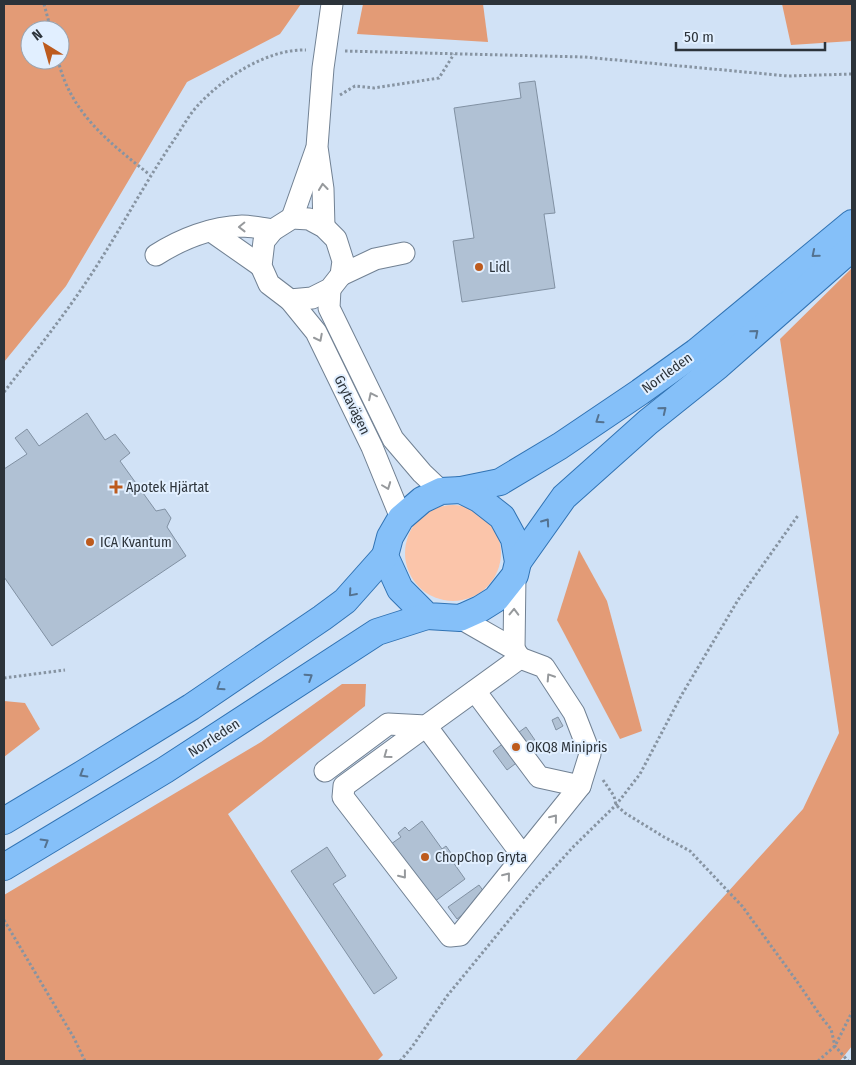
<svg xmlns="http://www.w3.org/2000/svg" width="856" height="1065" font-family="'Fira Sans Condensed',sans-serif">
<rect width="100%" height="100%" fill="#d1e2f6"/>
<circle fill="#fbc5aa" cx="453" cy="553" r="48"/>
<g fill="#e39b76" fill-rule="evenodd">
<path d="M4,4H301L280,34L187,82L66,286L4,362ZM30,30H60V60H30Z"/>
<polygon points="363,4 483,4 488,42 357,34"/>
<polygon points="782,4 852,4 852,41 791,45"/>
<polygon points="852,268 852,1046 840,1061 575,1061 803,809 839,733 780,339"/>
<polygon points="579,550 607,601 642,731 620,739 557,620"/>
<polygon points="342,684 366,684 365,706 228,814 383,1055 377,1061 4,1061 4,895 261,742"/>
<polygon points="4,701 25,703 40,729 4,757"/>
</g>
<g fill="#b0c1d4" stroke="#8191a3">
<polygon points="535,81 555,213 544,214 555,288 462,302 453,241 474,238 454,108 521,98 519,83"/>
<polygon points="87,413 105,440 115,434 130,453 120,461 156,511 165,509 171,518 167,527 186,556 52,646 4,577 4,469 27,454 15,438 27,429 39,446"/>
<polygon points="558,717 563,726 556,730 552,720"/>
<polygon points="526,727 539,746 507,770 493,751"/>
<polygon points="422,821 442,849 446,846 451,853 448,855 465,879 434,902 391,844 401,837 398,833 405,827 409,831"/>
<polygon points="327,847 346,876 333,884 397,978 374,994 291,871"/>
<polygon points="479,885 487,896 457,919 448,907"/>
</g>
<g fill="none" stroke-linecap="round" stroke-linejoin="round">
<defs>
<g id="minor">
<polygon points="292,218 309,219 324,227 336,239 343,261 341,275 330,289 312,298 290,300 269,284 261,266 264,241 273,230"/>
<polyline points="292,218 316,150"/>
<polyline points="324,227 323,189 317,147 323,68 332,4"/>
<polyline points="211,231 261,266"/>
<path d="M156,255C181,239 212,227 242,226C252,226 263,229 273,230"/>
<polyline points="341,275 375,259 404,253"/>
<polyline points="330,289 329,308 393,439 422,473 441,491"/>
<polyline points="290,300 316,332 372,447 401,518"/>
<polyline points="514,649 515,575"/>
<polyline points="520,658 544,667 574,713 590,754 580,786 460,935 450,936 343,797 344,786 426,726 523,856"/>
<polyline points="475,691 539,777 580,786"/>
<polyline points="325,771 388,724 426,726 520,658 514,649 460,618"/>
</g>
<g id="major">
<polyline points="461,490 500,482 560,446 640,392 696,352 852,223"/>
<polygon points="461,490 479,499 502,517 514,539 518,562 515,575 496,599 480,609 460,618 427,616 400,589 385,556 390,537 401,518 422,500 441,491"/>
<polyline points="518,562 564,497 648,422 718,366 852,248"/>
<polyline points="4,821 84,773 191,707 322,618 345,601 385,556"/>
<polyline points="4,867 165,770 377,632 427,616"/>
</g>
</defs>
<use href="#minor" stroke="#718193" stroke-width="23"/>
<use href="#major" stroke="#3173b4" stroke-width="28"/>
<g stroke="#8794a2" stroke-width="3" stroke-dasharray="2.5 2.5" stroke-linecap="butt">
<polyline points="44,4 51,30"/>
<polyline points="345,51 584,57 788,76 852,74"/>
<path d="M58,60C71,114 109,142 150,175"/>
<polyline points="340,95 355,86 374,88 439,78 454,54"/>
<path d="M4,392C36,351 68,311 96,267C123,225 146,181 174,140C182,128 190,113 200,103C226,76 268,49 306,50"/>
<polyline points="4,678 65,670"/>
<polyline points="603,780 614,796 616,805 625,813 664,837 690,851 742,906 796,980 822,1018 831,1029 835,1046 848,1061"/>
<polyline points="4,920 74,1038 85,1061"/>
<polyline points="400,1061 412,1047 447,996 533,891 574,846 616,805 640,774 681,696 738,600 799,514"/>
<polyline points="818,1061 835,1046 852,1012"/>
</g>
<use href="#minor" stroke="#fff" stroke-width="21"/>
<use href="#major" stroke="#85c0f9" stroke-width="26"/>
</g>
<defs><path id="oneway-chevron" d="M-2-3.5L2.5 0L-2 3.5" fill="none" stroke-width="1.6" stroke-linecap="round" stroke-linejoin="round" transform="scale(1.25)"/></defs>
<g stroke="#96999c">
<use href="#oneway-chevron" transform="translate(323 187) rotate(-96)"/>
<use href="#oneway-chevron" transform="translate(242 227) rotate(179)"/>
<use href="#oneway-chevron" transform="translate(319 338) rotate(63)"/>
<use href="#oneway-chevron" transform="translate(372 396) rotate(-116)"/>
<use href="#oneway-chevron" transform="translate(387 486) rotate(69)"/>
<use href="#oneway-chevron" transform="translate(514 612) rotate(-89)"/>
<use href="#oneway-chevron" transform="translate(550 677) rotate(-123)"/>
<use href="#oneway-chevron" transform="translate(387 755) rotate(144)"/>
<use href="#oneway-chevron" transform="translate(554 818) rotate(-51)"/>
<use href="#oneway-chevron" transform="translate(403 875) rotate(52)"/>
<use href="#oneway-chevron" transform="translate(507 876) rotate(-51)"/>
</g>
<g stroke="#547290">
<use href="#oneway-chevron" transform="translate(815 254) rotate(140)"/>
<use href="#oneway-chevron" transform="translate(755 333) rotate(-41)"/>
<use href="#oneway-chevron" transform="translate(663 410) rotate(-39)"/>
<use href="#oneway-chevron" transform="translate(599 420) rotate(146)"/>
<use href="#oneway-chevron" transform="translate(546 522) rotate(-55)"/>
<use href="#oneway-chevron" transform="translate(352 593) rotate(131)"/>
<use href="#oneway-chevron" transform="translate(309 677) rotate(-33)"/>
<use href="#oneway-chevron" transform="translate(220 687) rotate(146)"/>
<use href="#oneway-chevron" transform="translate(83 774) rotate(149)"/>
<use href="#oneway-chevron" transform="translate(45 842) rotate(-31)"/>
</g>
<g fill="#bd5b1e" stroke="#e1efff" stroke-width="2">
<circle cx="479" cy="267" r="5"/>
<path d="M113.5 479.5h5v5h5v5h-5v5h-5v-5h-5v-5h5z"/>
<circle cx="90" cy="542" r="5"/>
<circle cx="516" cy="747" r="5"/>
<circle cx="425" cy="857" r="5"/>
</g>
<g text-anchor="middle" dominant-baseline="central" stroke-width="4" stroke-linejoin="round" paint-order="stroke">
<g font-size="14" fill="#2c333a" stroke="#e1efff" text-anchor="start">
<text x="489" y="267">Lidl</text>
<text x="126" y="487">Apotek Hjärtat</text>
<text x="100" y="542">ICA Kvantum</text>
<text x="526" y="747">OKQ8 Minipris</text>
<text x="435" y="857">ChopChop Gryta</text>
</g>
<g font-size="14" fill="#2c333a" stroke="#e1efff">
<text transform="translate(667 373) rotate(-36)">Norrleden</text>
<text transform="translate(352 405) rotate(64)">Grytavägen</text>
<text transform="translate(214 738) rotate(-33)">Norrleden</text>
</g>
</g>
<rect width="856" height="1065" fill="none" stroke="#2c333a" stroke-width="10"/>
<g transform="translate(45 45) rotate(323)"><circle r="24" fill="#e1efff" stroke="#99a4b0"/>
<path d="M0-4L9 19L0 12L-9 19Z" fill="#bd5b1e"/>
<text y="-8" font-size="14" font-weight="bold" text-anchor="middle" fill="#2c333a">N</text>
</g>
<path d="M676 42v8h149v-8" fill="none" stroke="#2c333a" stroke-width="2.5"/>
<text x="684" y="42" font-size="15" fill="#2c333a" stroke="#e1efff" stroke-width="4" paint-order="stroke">50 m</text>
</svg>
